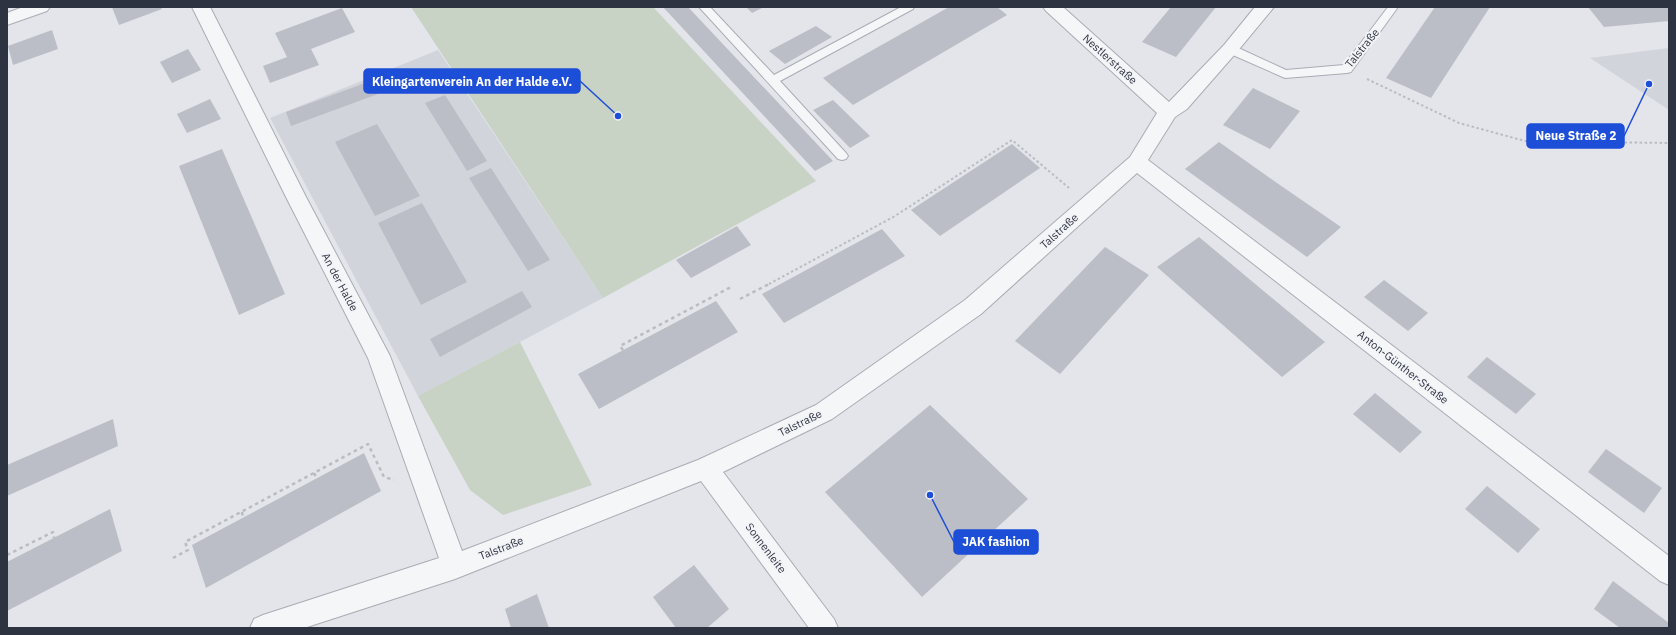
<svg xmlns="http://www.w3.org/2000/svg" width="1676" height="635" font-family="'IBM Plex Sans',sans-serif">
<rect width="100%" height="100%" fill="#e3e5ea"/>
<g fill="#d1d4db">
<polygon points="1669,48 1669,110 1590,58"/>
<polygon points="438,50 603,298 418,396 270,118"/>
</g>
<g fill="#c8d2c5">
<polygon points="411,7 653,7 816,181 603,298"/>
<polygon points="520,342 592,485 503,515 470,490 418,396"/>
</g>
<g fill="#bbbec6">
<polygon points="112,7 161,7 162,9 119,25"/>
<polygon points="663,7 688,7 833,161 815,171"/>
<polygon points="746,7 764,7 752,13"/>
<polygon points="949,7 997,7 1007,15 853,105 823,78"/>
<polygon points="1171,7 1216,7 1176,57 1142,42"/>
<polygon points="1435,7 1490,7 1431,98 1386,78"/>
<polygon points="1588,7 1669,7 1669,21 1604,27"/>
<polygon points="342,8 355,32 311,49 319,65 270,83 263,66 287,57 275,33"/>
<polygon points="816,26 832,37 785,64 769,51"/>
<polygon points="52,30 58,49 13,65 8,46"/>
<polygon points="188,49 201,70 172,83 160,62"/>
<polygon points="390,74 397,87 291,126 286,112"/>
<polygon points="1253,88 1300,111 1270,149 1223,125"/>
<polygon points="445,95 487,161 467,171 425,103"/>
<polygon points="210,99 221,119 187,133 177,114"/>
<polygon points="833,100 870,136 850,148 813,110"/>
<polygon points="377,124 420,196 375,216 335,142"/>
<polygon points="1219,142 1277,183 1341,227 1307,257 1185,169"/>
<polygon points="1012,144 1040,168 940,236 911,210"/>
<polygon points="222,149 285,294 239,315 179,166"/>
<polygon points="491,168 550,260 528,271 469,178"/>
<polygon points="422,203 467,282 421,305 378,223"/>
<polygon points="737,226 751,245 691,278 676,260"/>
<polygon points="882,229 905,256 784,323 762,294"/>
<polygon points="1199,237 1260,288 1325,342 1282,377 1157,267"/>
<polygon points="1105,247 1149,275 1060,374 1015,341"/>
<polygon points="1384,280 1428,313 1408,331 1364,297"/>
<polygon points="522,291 532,307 440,357 430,339"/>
<polygon points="716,301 738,332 599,409 578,374"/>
<polygon points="1487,357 1536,394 1516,414 1467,377"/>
<polygon points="1375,393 1422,432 1400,453 1353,414"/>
<polygon points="930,405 1028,499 922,597 825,492"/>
<polygon points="113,419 118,446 7,496 7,465"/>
<polygon points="1606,449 1662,488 1644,513 1588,472"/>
<polygon points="364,453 381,491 206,588 192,545"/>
<polygon points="1487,486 1540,529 1518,553 1465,509"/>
<polygon points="110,509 122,551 7,611 7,562"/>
<polygon points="694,565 729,609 707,628 676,628 653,597"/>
<polygon points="1613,581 1669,623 1669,628 1620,628 1594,609"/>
<polygon points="537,594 549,628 511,628 505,609"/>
</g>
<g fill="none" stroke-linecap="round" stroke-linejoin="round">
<defs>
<g id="lane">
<polygon points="699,7 710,7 774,75 901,7 914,7 913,9 780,81 846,153 848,156 846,159 842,160 838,159"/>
<polygon points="1388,7 1398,7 1351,72 1347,73 1285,78 1226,52 1225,49 1226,46 1234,46 1286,70 1344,65"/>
</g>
<g id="street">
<polygon points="23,7 50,7 47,11 7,25 7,13"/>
<polygon points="192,7 210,7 306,197 390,356 462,551 698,460 816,405 965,300 1130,157 1157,113 1046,11 1043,7 1063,7 1169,102 1224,45 1255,7 1274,7 1236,53 1187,109 1175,117 1148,160 1669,556 1669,585 1660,581 1137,173 981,314 832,419 723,472 834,619 838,628 809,628 701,481 455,579 304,628 250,628 254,619 263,615 439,558 368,358 286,197"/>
</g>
</defs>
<use href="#lane" stroke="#a9acb4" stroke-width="2"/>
<use href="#street" stroke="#a9acb4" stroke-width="2"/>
<g stroke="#b9bcc1" stroke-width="2" stroke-dasharray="2.5 2.5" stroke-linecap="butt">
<polyline points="1367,79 1459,123 1525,141 1669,143"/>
<polyline points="769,284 895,216 1012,140 1069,188"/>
</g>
<g stroke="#b9bcc1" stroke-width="2.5" stroke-dasharray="3.5 3.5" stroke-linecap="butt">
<polyline points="740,299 771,283"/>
<polyline points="623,350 620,346 731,287"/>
<polyline points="314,473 317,479"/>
<polyline points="242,512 243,518"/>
<polyline points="7,555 53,532 54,538"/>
<polyline points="173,558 188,550 185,542 368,444 384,477 394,480"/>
</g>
<use href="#lane" fill="#f5f6f8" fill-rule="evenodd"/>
<use href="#street" fill="#f5f6f8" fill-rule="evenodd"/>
</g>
<g text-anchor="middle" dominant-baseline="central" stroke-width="4" stroke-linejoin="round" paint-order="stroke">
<g font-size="11" fill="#2d3340" stroke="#f3f4f7">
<text transform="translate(1362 48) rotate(-51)">Talstraße</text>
<text transform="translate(1110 59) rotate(42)">Nestlerstraße</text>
<text transform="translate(1059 231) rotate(-42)">Talstraße</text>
<text transform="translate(340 282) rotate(62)">An der Halde</text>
<text transform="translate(1403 367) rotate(38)">Anton-Günther-Straße</text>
<text transform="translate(800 423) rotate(-26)">Talstraße</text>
<text transform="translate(501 548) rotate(-21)">Talstraße</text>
<text transform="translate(766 548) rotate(53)">Sonnenleite</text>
</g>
</g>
<path fill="none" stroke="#1d4ed8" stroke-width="1.5" d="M618 116L580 81M1649 84L1624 136M930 495L954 542"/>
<g fill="#1d4ed8" stroke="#f3f4f7" stroke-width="1.5">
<circle cx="618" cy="116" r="4"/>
<circle cx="1649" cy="84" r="4"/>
<circle cx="930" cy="495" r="4"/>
</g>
<g fill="#1d4ed8" stroke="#1d4ed8" stroke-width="1.5">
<rect x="364" y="69" width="216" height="24" rx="4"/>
<rect x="1527" y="124" width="97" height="24" rx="4"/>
<rect x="954" y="530" width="84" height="24" rx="4"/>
</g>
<g font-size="12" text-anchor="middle" font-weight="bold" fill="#fff">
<text x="472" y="86">Kleingartenverein An der Halde e.V.</text>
<text x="1576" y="140">Neue Straße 2</text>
<text x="996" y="546">JAK fashion</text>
</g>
<rect width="1676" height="635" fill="none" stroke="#2d3340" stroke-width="16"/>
</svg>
